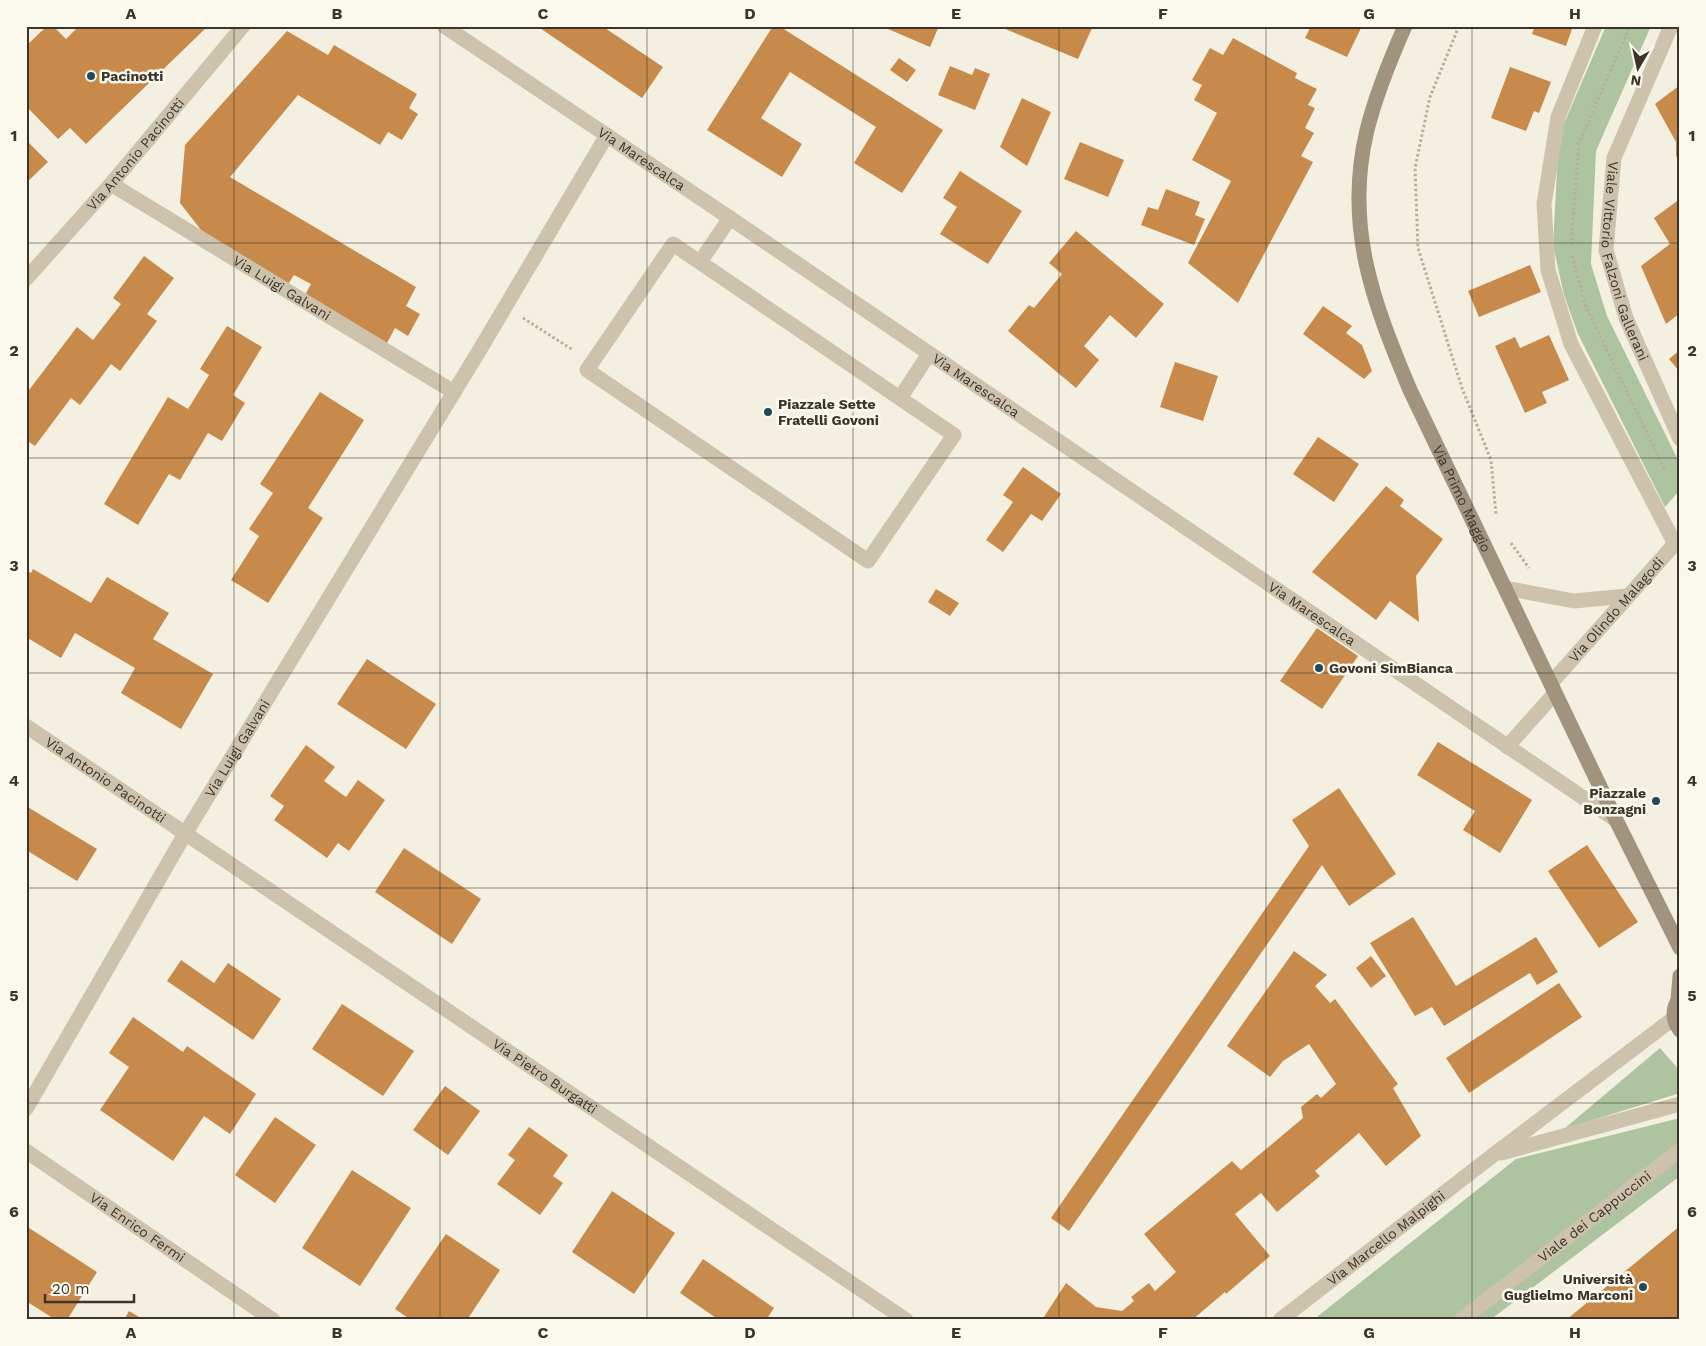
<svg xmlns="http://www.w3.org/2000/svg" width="1706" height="1346" font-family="'Work Sans',sans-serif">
<rect width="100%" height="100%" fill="#f4f0e1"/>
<g fill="#aec4a0">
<polygon points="1606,26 1651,26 1596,151 1591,264 1607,316 1680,464 1680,490 1665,507 1578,334 1564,295 1553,245 1559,135"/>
<polygon points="1660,1048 1680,1071 1680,1093 1564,1129"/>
<polygon points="1680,1118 1680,1176 1490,1320 1313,1320 1516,1159"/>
</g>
<g fill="#c78a4b">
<polygon points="47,26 53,26 66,39 79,26 208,26 86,144 70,128 58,139 26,106 26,46"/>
<polygon points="537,26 602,26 663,67 642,98"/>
<polygon points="773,26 779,26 943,130 902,193 854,163 876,127 790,72 761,118 802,144 782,177 707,130"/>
<polygon points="881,26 939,26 930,47"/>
<polygon points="998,26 1093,26 1078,59"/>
<polygon points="1311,26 1362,26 1347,57 1305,38"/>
<polygon points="1535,26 1573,26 1566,46 1532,34"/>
<polygon points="287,31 328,55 334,45 417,94 409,108 418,114 402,140 388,132 380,145 298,95 230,177 416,287 406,306 420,314 408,336 395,328 387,343 305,295 311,284 294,275 288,284 205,235 180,203 185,145"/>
<polygon points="1233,38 1297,73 1295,78 1317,89 1308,105 1315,108 1305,128 1314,133 1301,156 1313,162 1238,303 1188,263 1231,181 1192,160 1217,113 1194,100 1202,85 1192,80 1210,48 1223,55"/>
<polygon points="899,58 916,70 907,82 890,70"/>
<polygon points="950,66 972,75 975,68 990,74 975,110 938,95"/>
<polygon points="1510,67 1551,82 1539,113 1534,111 1526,131 1491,118"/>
<polygon points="1680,85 1680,162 1676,156 1676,142 1655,104"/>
<polygon points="1022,98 1051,112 1027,166 1000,147"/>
<polygon points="26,140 48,162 26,183"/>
<polygon points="1080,142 1124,160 1108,197 1064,179"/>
<polygon points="960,171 1022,211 988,264 940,234 957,207 943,198"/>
<polygon points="1166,189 1200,202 1195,215 1205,219 1194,245 1141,225 1148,207 1158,210"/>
<polygon points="1680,199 1680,313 1666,324 1641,266 1670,244 1654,218"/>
<polygon points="1076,231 1164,304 1136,338 1110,315 1084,346 1099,360 1076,388 1008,331 1029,305 1034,308 1062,274 1049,263"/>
<polygon points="144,256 174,278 147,314 157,321 120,371 111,364 80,405 71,398 35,446 26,440 26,394 77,327 93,340 121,304 113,298"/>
<polygon points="1530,265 1541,292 1479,317 1468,291"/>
<polygon points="1323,306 1352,326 1346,333 1362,345 1372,371 1364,379 1303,334"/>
<polygon points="227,326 262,347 233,395 245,403 222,441 208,433 180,480 169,474 138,525 104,504 168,397 188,409 209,375 200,369"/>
<polygon points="1549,335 1569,380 1542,392 1547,403 1525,413 1495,346 1515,337 1520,348"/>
<polygon points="1680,350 1680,372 1669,359"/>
<polygon points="1175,362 1218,376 1203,421 1160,407"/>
<polygon points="320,392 364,420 308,508 323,518 268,603 231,580 259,536 249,529 273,493 260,484"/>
<polygon points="1318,437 1359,464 1334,502 1293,474"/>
<polygon points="1023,467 1061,494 1042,521 1031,514 1003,552 986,540 1013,502 1003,495"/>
<polygon points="1386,486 1404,500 1400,506 1443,539 1416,576 1419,622 1390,601 1376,620 1312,572"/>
<polygon points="33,569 91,603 107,577 169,613 153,639 213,674 181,729 121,693 135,668 75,633 61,658 26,637 26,570 31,573"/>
<polygon points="936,589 959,603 950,616 928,602"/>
<polygon points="1317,628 1358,656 1322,709 1280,681"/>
<polygon points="367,659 436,704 406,749 337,704"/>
<polygon points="1438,742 1532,800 1500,853 1463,830 1475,811 1417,775"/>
<polygon points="306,745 335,767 324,781 346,797 358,780 385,800 349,851 338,843 327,858 274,820 284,806 270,796"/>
<polygon points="1339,788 1396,874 1349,906 1322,865 1069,1231 1051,1218 1309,846 1292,820"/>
<polygon points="26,806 97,849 77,881 26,850"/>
<polygon points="1587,845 1638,922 1599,948 1548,871"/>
<polygon points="404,848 481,899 452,944 375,892"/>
<polygon points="1413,917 1456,986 1536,937 1558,972 1537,985 1530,973 1444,1026 1432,1007 1415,1016 1370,943"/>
<polygon points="1294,951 1327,975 1315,986 1330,1003 1335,999 1398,1084 1393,1088 1421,1136 1386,1166 1359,1133 1315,1171 1320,1176 1277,1212 1261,1193 1235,1214 1270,1256 1226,1294 1225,1292 1192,1320 1042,1320 1066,1283 1096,1307 1122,1311 1134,1301 1131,1297 1149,1283 1155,1291 1176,1272 1144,1234 1232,1161 1241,1170 1303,1118 1301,1107 1317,1094 1321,1098 1336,1084 1309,1044 1283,1061 1270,1077 1227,1046"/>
<polygon points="1371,956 1386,976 1371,988 1356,968"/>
<polygon points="181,960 214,983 228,963 281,999 253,1040 167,981"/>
<polygon points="1559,983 1582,1017 1469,1093 1446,1058"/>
<polygon points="342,1004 414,1051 383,1096 312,1049"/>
<polygon points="133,1017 183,1052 187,1046 256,1094 230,1134 204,1116 173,1161 100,1110 129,1067 109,1053"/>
<polygon points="445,1086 480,1111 448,1155 413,1130"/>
<polygon points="275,1117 316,1145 275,1203 235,1175"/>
<polygon points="529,1127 568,1155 553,1176 563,1183 540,1215 497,1184 515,1160 508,1155"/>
<polygon points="352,1170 411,1208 360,1286 302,1248"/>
<polygon points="612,1191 675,1233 634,1294 572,1252"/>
<polygon points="26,1226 97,1272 67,1320 56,1320 29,1303 26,1307"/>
<polygon points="1680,1226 1680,1320 1566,1320"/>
<polygon points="446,1234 500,1270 467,1320 411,1320 395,1309"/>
<polygon points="703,1259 774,1308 766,1320 719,1320 680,1293"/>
<polygon points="129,1311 144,1320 124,1320"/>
</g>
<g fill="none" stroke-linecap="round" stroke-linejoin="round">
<g stroke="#b9ae96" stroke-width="3" stroke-dasharray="2.5 2.5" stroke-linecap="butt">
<polyline points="1459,26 1430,97 1415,168 1418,248 1462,388 1491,460 1496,514"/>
<polyline points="1571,245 1579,143 1630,26"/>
<polyline points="1572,256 1586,307 1665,470"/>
<polyline points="523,318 573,350"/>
<polyline points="1511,543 1529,568"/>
</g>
<g stroke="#cdc3ac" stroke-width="15">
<polyline points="1595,26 1558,117 1544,204 1548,270 1571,344 1675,544"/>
<polygon points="673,244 954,435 868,561 587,370"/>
<polyline points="700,262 730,218"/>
<polyline points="900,398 929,354"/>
</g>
<g stroke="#cdc3ac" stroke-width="15">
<path id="s1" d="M444,26L730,218L1616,820"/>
<path id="s2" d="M1671,26L1614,158L1606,250L1626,318L1680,439"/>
<path id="s3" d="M111,184L454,392"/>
<path id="s4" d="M26,279L111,184L243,26"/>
<polyline points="1505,588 1574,601 1627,596"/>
<path id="s5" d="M1551,683L1680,538"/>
<path id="s6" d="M26,726L906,1320"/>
<polyline points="1507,747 1555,693"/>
<path id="s7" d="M26,1109L185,834L479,351L607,135"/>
<path id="s8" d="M26,1151L273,1320"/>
<polyline points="1501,1153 1680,1104"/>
<path id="s9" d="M1280,1320L1492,1156L1674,1018"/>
<path id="s10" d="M1461,1320L1680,1150"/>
</g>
<g stroke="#a1937d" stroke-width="15">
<path id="s11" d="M1405,26C1390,60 1376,94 1367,130C1344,226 1373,302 1410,390L1616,820L1680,948"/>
<path d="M1680,998C1672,1008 1672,1020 1680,1030"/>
<polyline points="1678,1000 1680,976"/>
</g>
</g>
<path fill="none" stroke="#3b342b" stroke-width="1" stroke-opacity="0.55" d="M234,26V1320M440,26V1320M647,26V1320M853,26V1320M1059,26V1320M1266,26V1320M1472,26V1320M26,243H1680M26,458H1680M26,673H1680M26,888H1680M26,1103H1680"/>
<g fill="#1f495d" stroke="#fbf8ed" stroke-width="2">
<circle cx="91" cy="76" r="5"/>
<circle cx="768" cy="412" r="5"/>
<circle cx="1319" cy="668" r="5"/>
<circle cx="1656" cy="801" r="5"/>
<circle cx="1643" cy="1287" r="5"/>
</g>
<g text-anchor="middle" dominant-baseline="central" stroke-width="5" stroke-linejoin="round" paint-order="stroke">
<g font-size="14" font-weight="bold" fill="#3b342b" stroke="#fbf8ed" text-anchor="start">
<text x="101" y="76">Pacinotti</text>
<text x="778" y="404">Piazzale Sette<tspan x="778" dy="16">Fratelli Govoni</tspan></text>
<text x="1329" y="668">Govoni SimBianca</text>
<text x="1646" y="793" text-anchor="end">Piazzale<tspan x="1646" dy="16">Bonzagni</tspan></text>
<text x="1633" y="1279" text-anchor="end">Università<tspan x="1633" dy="16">Guglielmo Marconi</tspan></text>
</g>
<g font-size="14" fill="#3b342b" stroke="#fbf8ed">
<text stroke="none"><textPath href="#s4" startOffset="166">Via Antonio Pacinotti</textPath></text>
<text stroke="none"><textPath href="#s1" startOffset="238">Via Marescalca</textPath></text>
<text stroke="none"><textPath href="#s2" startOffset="250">Viale Vittorio Falzoni Gallerani</textPath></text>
<text stroke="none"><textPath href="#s3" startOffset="200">Via Luigi Galvani</textPath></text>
<text stroke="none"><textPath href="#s1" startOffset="642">Via Marescalca</textPath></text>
<text stroke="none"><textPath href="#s11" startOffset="500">Via Primo Maggio</textPath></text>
<text stroke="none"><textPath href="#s5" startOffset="98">Via Olindo Malagodi</textPath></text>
<text stroke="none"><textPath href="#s1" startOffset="1048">Via Marescalca</textPath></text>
<text stroke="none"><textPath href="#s7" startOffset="418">Via Luigi Galvani</textPath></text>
<text stroke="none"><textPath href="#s6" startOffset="96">Via Antonio Pacinotti</textPath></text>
<text stroke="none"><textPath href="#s6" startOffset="626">Via Pietro Burgatti</textPath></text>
<text stroke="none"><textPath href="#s10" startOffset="169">Viale dei Cappuccini</textPath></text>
<text stroke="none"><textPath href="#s8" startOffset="135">Via Enrico Fermi</textPath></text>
<text stroke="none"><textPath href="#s9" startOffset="134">Via Marcello Malpighi</textPath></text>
</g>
</g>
<rect width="1706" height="1346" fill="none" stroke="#fbf8ed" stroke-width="55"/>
<g transform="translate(1638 68) rotate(189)" stroke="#fbf8ed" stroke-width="4" paint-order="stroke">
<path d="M0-4L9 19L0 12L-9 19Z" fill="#3b342b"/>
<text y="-8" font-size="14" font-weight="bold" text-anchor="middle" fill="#3b342b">N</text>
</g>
<path d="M45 1294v8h89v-8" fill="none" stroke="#3b342b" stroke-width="2.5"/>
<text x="52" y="1294" font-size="15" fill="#3b342b" stroke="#fbf8ed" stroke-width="4" paint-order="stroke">20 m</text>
<rect x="28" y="28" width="1650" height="1290" fill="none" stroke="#3b342b" stroke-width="2"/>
<g font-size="16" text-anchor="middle" font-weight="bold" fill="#3b342b">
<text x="131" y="19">A</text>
<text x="337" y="19">B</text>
<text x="543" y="19">C</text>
<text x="750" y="19">D</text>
<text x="956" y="19">E</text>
<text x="1163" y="19">F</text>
<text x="1369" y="19">G</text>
<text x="1575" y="19">H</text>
<text x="14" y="141">1</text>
<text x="1692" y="141">1</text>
<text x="14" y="356">2</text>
<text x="1692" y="356">2</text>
<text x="14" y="571">3</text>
<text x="1692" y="571">3</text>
<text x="14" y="786">4</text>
<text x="1692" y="786">4</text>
<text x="14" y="1001">5</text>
<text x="1692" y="1001">5</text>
<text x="14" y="1217">6</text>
<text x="1692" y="1217">6</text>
<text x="131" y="1338">A</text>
<text x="337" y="1338">B</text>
<text x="543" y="1338">C</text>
<text x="750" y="1338">D</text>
<text x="956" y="1338">E</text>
<text x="1163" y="1338">F</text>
<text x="1369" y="1338">G</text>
<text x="1575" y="1338">H</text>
</g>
</svg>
